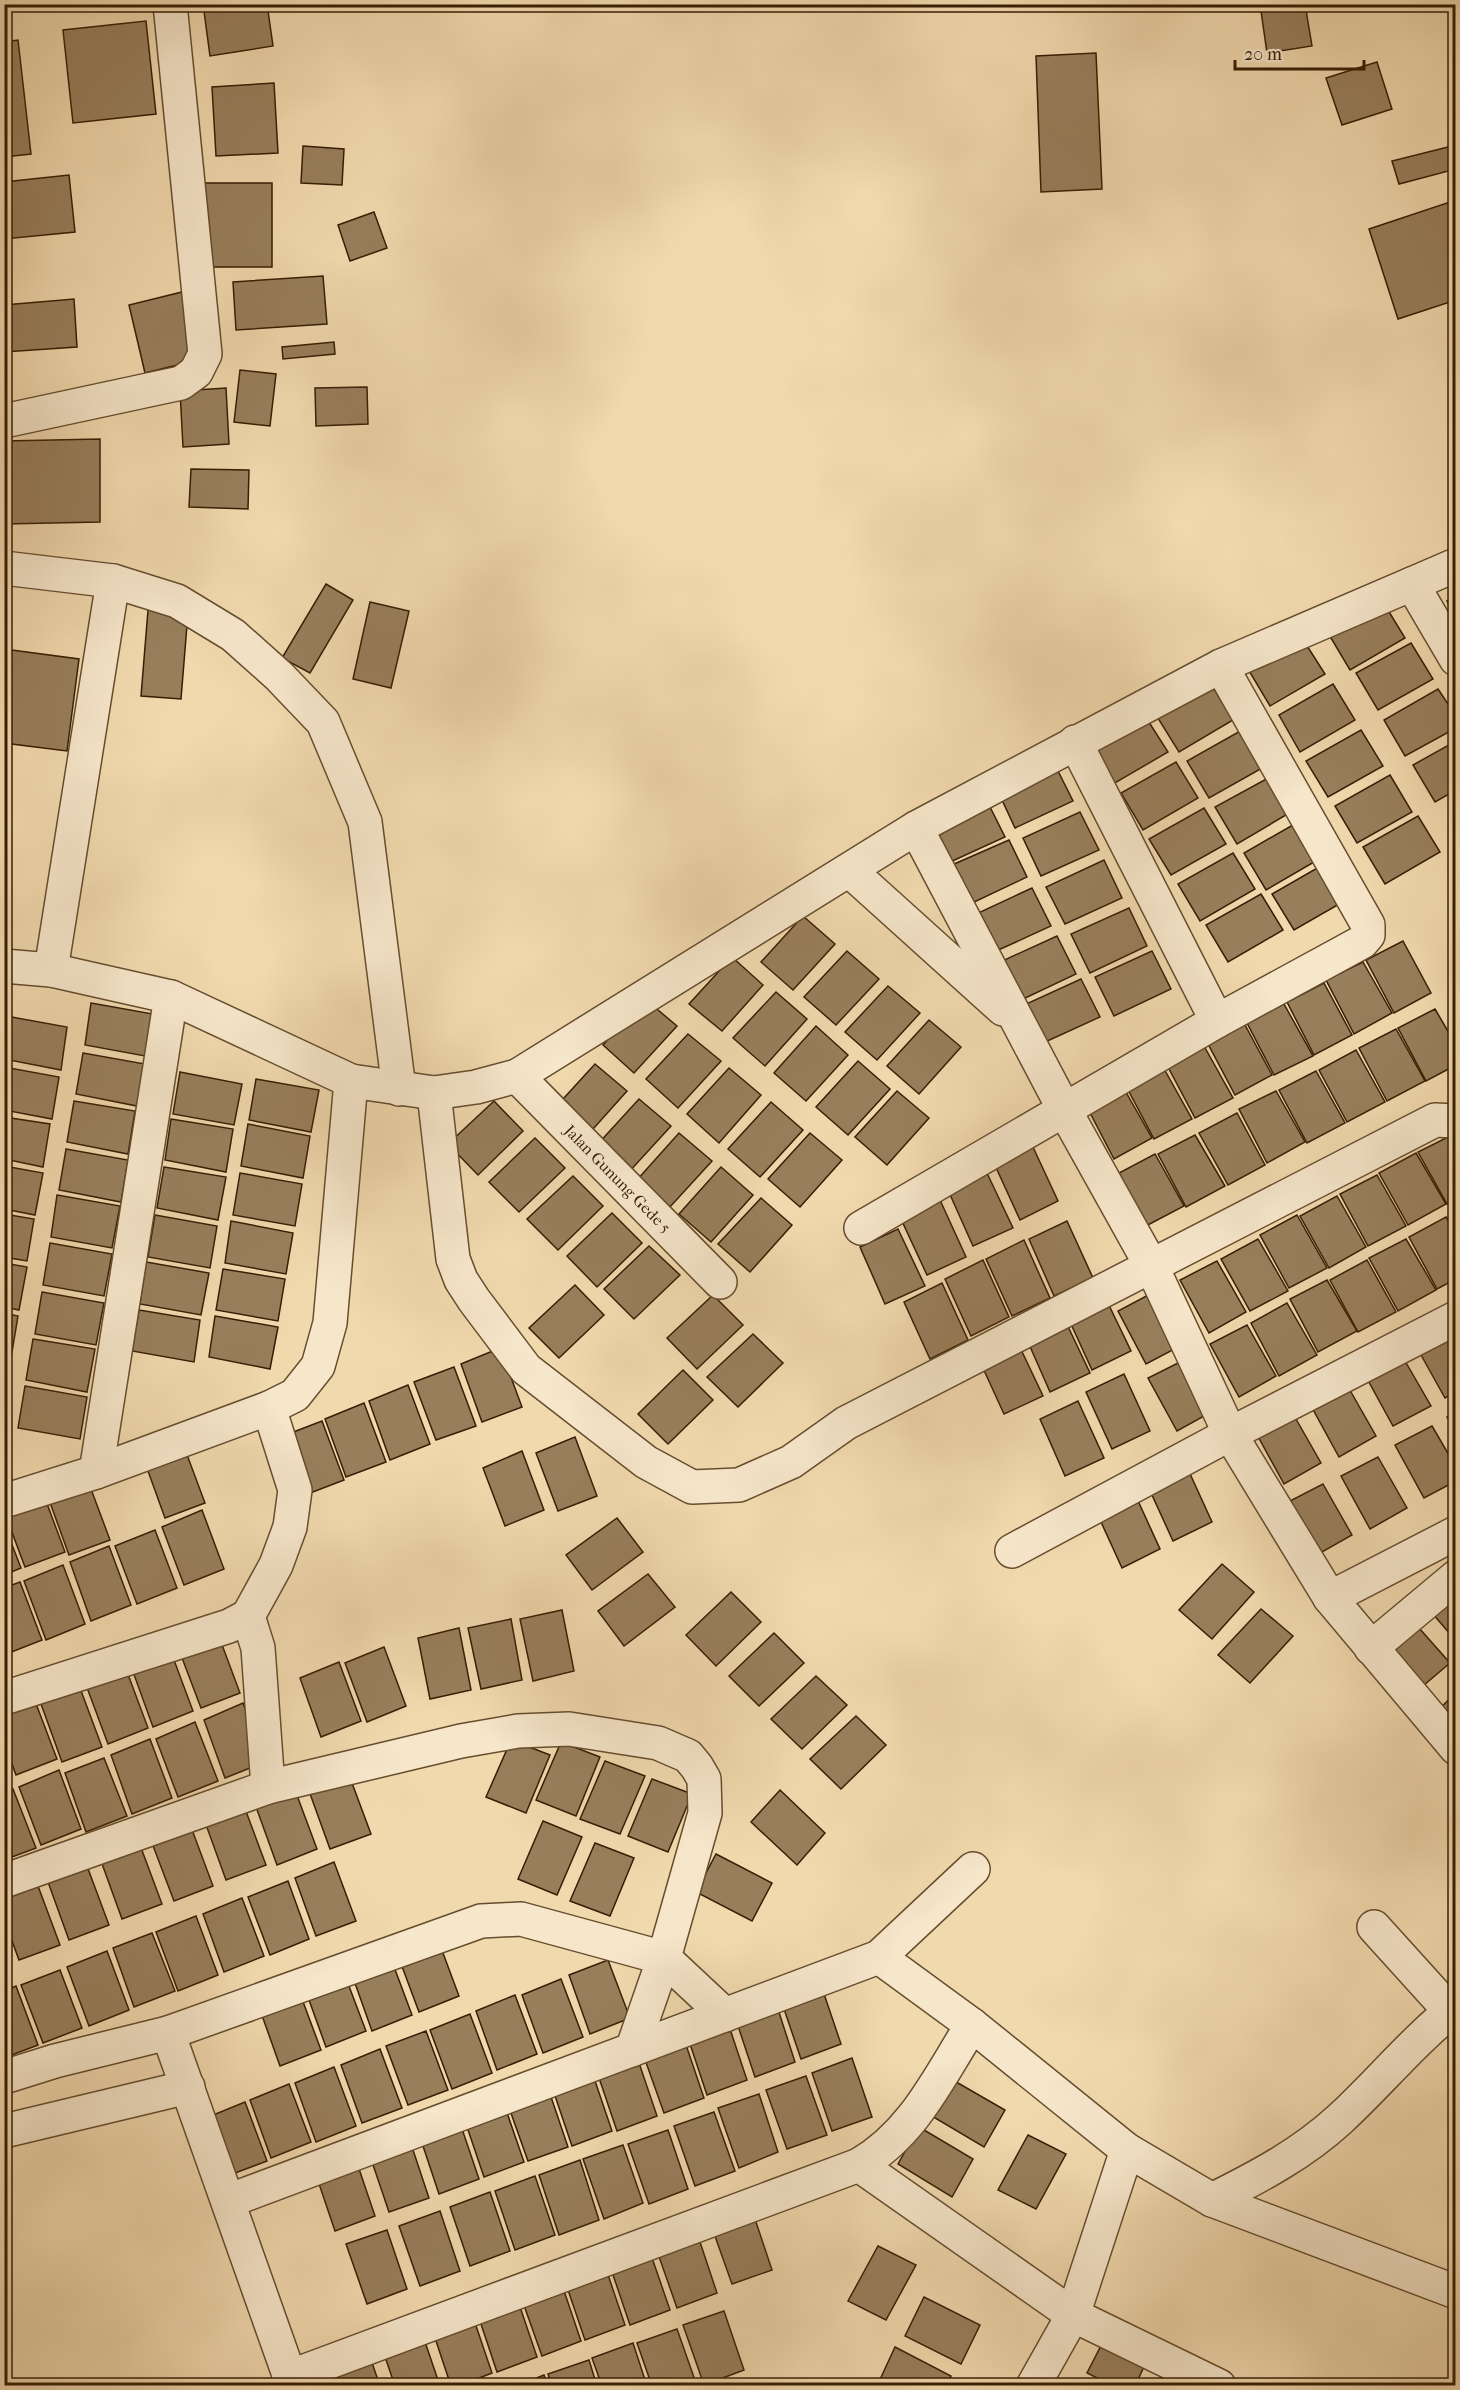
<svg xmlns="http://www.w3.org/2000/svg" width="1460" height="2390" font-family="'IM FELL French Canon',serif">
<rect width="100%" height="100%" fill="#f1d9ae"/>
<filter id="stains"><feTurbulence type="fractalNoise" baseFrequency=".00333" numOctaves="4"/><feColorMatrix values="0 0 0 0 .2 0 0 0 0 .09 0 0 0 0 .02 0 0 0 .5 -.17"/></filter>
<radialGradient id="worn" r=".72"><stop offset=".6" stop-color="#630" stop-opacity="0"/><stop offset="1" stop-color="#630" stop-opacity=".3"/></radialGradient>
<g fill="#987f5c" stroke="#371e04" stroke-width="1.5">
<polygon points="203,4 267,4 273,46 210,56"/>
<polygon points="1260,4 1305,4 1312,46 1267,53"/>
<polygon points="146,21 156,114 73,123 63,30"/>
<polygon points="18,40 31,154 4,157 4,42"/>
<polygon points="1096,53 1102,189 1041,192 1036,56"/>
<polygon points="1377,62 1392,109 1342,125 1326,78"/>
<polygon points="274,83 278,153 216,156 212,87"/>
<polygon points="1456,145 1456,169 1399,184 1392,161"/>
<polygon points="303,146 344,149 342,185 301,183"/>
<polygon points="69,175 75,232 4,239 4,182"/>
<rect x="199" y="183" width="73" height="84"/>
<polygon points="1456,200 1456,300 1398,319 1369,229"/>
<polygon points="374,212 387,248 350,261 338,225"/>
<polygon points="323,276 327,324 236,330 233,282"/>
<polygon points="182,292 198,360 145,373 129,305"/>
<polygon points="74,299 77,347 4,352 4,305"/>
<polygon points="334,342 335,354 283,359 282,347"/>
<polygon points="240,370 276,374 270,426 234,422"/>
<polygon points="367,387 368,424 316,426 315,388"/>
<polygon points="226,388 229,444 183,447 180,391"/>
<polygon points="100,439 100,522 4,524 4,441"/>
<polygon points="191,469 249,470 248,509 189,507"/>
<polygon points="326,584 353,600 310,673 282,658"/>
<polygon points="1456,597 1456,621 1447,601"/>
<polygon points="370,602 409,611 391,688 353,679"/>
<polygon points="1383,602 1405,638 1350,670 1328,633"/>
<polygon points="148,610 188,613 181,699 141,696"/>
<polygon points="1302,638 1325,674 1270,706 1248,669"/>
<polygon points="1411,643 1433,679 1378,710 1356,673"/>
<polygon points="4,649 79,659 67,751 4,743"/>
<polygon points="1211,684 1233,720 1179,752 1156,715"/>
<polygon points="1333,684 1355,720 1300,752 1279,715"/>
<polygon points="1438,689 1456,716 1456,728 1405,756 1384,720"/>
<polygon points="1145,716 1168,752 1113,784 1091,746"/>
<polygon points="1242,730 1264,767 1209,798 1187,761"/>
<polygon points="1361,730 1383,766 1328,797 1306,761"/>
<polygon points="1456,741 1456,790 1435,802 1413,765"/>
<polygon points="1176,762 1198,798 1143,830 1121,793"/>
<polygon points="1054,763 1073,801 1015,828 997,789"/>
<polygon points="1390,775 1412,812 1357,843 1335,806"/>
<polygon points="1270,777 1291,812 1237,844 1215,807"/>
<polygon points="986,799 1005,837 948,863 929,825"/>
<polygon points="1204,808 1226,844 1171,875 1149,839"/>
<polygon points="1080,812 1099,850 1041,876 1023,838"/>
<polygon points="1418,816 1440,852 1385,884 1363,847"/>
<polygon points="1298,822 1321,858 1266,890 1244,853"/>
<polygon points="1009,840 1027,877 970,904 952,865"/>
<polygon points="1233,853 1255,889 1200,921 1178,884"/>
<polygon points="1104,860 1122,898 1065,924 1046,887"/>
<polygon points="1326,863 1348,899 1294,930 1272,894"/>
<polygon points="1032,888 1051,926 994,952 976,914"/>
<polygon points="1261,894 1283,930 1228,962 1206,925"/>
<polygon points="1129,908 1147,946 1090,973 1071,934"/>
<polygon points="803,916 835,944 793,990 761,962"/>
<polygon points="1057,936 1076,974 1019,1001 1000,962"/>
<polygon points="1403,941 1431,993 1394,1013 1366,960"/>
<polygon points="847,951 879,979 836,1025 804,997"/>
<polygon points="1152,951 1171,989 1114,1016 1095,977"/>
<polygon points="732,957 763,985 722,1031 689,1004"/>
<polygon points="1363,962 1392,1013 1354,1034 1326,980"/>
<polygon points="1081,979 1100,1017 1043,1043 1024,1005"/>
<polygon points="1324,983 1352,1035 1314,1055 1287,1002"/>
<polygon points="888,986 920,1013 877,1060 845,1032"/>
<polygon points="776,992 807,1019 765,1066 733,1038"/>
<polygon points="645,999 677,1026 634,1073 603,1045"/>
<polygon points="91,1003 153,1014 145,1056 85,1045"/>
<polygon points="1284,1004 1313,1056 1274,1075 1247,1023"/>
<polygon points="1435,1009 1456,1045 1456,1065 1426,1081 1398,1028"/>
<polygon points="6,1016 67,1027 61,1070 4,1059"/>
<polygon points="929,1020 961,1047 919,1094 887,1066"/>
<polygon points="1244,1023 1272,1075 1235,1095 1207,1042"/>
<polygon points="816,1026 848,1055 806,1101 774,1073"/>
<polygon points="1396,1029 1425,1081 1387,1101 1359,1048"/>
<polygon points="688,1034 721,1061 678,1108 646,1079"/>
<polygon points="1204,1046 1233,1098 1195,1118 1167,1065"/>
<polygon points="1356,1050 1385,1102 1347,1122 1319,1070"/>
<polygon points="83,1053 145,1064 137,1106 76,1094"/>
<polygon points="858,1061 890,1089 848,1135 816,1107"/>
<polygon points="595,1064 627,1091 585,1138 553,1110"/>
<polygon points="4,1067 59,1077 52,1119 4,1110"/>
<polygon points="1163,1067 1192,1119 1154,1139 1126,1086"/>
<polygon points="729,1068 761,1095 719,1143 687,1114"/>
<polygon points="1316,1071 1345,1123 1307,1143 1279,1090"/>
<polygon points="180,1072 242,1084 234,1125 173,1114"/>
<polygon points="256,1079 319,1090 311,1132 249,1120"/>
<polygon points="1123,1087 1152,1138 1114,1159 1086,1105"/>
<polygon points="897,1091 929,1118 887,1165 855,1137"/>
<polygon points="1276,1091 1305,1142 1267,1163 1239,1109"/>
<polygon points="639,1099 671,1126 628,1173 597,1145"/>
<polygon points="74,1101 135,1111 128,1154 67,1142"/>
<polygon points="494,1101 523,1131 478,1175 448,1144"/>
<polygon points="771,1102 803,1130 760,1177 728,1149"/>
<polygon points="1237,1113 1265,1165 1228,1185 1199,1133"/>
<polygon points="4,1117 50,1124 43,1167 4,1159"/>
<polygon points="171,1119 233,1129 226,1172 165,1160"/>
<polygon points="248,1124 310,1136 303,1178 241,1166"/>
<polygon points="679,1133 712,1161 669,1208 637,1180"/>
<polygon points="810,1133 842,1160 800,1207 768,1179"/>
<polygon points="1456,1133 1456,1200 1447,1204 1418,1152"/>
<polygon points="1195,1135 1225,1186 1186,1207 1158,1154"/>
<polygon points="535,1138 565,1168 519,1212 489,1182"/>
<polygon points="1032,1145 1058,1201 1020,1220 994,1163"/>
<polygon points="66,1149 128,1160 121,1202 59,1190"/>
<polygon points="1416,1153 1446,1204 1408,1225 1379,1173"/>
<polygon points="1155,1154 1184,1206 1146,1226 1119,1173"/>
<polygon points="4,1166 43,1173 35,1215 4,1209"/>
<polygon points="164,1167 226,1177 218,1220 157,1208"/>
<polygon points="721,1167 753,1195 711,1242 679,1214"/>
<polygon points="986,1171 1013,1228 973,1246 948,1190"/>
<polygon points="240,1173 302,1184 295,1226 233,1215"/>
<polygon points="1377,1175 1406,1226 1368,1246 1340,1194"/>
<polygon points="573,1176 603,1206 558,1250 527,1219"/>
<polygon points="57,1195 120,1206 112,1248 51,1237"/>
<polygon points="1337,1196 1366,1247 1329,1268 1300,1216"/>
<polygon points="761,1198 792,1225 750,1272 718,1244"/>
<polygon points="940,1200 966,1257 927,1275 901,1219"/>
<polygon points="1456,1212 1456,1230 1448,1216"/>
<polygon points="612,1213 642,1243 597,1287 567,1256"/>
<polygon points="4,1214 34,1219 27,1261 4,1257"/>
<polygon points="155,1215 217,1226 210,1268 148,1257"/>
<polygon points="1297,1215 1327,1268 1289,1288 1260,1235"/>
<polygon points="1446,1217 1456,1234 1456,1279 1437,1289 1409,1237"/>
<polygon points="231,1221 293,1233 286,1274 225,1263"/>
<polygon points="1067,1221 1093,1278 1054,1296 1029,1239"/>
<polygon points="898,1229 925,1286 885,1304 860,1247"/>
<polygon points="1258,1239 1288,1291 1250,1311 1221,1259"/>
<polygon points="1406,1239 1436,1290 1398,1311 1369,1258"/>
<polygon points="1024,1240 1050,1298 1012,1316 986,1259"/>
<polygon points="50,1243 112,1254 104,1296 43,1285"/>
<polygon points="649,1246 680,1275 634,1319 604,1289"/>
<polygon points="983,1260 1009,1317 971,1336 945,1279"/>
<polygon points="1367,1260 1396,1312 1358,1332 1330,1280"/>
<polygon points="1217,1261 1246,1312 1209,1333 1180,1280"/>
<polygon points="146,1262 209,1273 201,1315 140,1304"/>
<polygon points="4,1263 27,1267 19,1310 4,1307"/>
<polygon points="223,1269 285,1279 278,1321 216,1310"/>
<polygon points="1327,1280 1357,1331 1318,1352 1290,1299"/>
<polygon points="942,1283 968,1340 930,1359 904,1302"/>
<polygon points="575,1285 604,1315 559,1358 529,1328"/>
<polygon points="42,1292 104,1303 96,1345 35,1334"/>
<polygon points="1154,1292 1184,1344 1146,1364 1118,1311"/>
<polygon points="713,1295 743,1325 697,1369 667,1338"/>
<polygon points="1104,1295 1131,1351 1092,1370 1066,1313"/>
<polygon points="1287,1303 1317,1355 1279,1376 1251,1323"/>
<polygon points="139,1310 200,1320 194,1362 132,1351"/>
<polygon points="4,1313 18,1316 11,1358 4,1357"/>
<polygon points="215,1316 278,1327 270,1369 209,1357"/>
<polygon points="1063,1316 1090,1373 1050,1392 1025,1335"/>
<polygon points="1247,1325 1276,1376 1239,1397 1210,1344"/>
<polygon points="1456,1331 1456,1392 1445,1398 1416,1346"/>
<polygon points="753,1334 783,1363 738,1407 707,1377"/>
<polygon points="33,1339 95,1349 87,1392 26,1380"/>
<polygon points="1016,1339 1043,1396 1004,1414 978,1357"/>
<polygon points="500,1348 522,1407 482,1422 461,1364"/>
<polygon points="1401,1354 1431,1406 1393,1426 1364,1373"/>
<polygon points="1186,1359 1215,1410 1177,1431 1148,1378"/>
<polygon points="4,1362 9,1363 4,1391"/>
<polygon points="454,1367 476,1426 436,1440 414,1382"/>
<polygon points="683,1370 713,1400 668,1444 638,1414"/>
<polygon points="1124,1374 1150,1431 1112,1449 1086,1392"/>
<polygon points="408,1385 430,1444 390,1460 369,1401"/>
<polygon points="1347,1385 1376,1436 1339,1457 1310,1404"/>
<polygon points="25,1386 87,1397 80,1439 18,1428"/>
<polygon points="1078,1401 1104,1458 1065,1476 1040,1419"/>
<polygon points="364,1403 386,1462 346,1477 325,1419"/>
<polygon points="1292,1412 1321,1463 1284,1484 1255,1431"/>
<polygon points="1456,1412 1456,1433 1447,1417"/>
<polygon points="322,1421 344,1480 305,1495 283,1436"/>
<polygon points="1432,1426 1456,1467 1456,1481 1424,1498 1395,1445"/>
<polygon points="575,1437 597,1496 558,1511 536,1453"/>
<polygon points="183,1444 205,1503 165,1518 144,1460"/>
<polygon points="522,1451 544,1510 505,1526 483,1468"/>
<polygon points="1378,1457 1407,1508 1370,1529 1341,1476"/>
<polygon points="1186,1465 1212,1522 1173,1541 1147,1484"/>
<polygon points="88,1481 110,1540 69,1555 48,1497"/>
<polygon points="1323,1484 1352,1535 1315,1556 1286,1503"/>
<polygon points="1134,1492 1160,1549 1122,1568 1096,1511"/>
<polygon points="43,1493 65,1552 25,1567 4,1511"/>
<polygon points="202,1510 224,1569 184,1585 162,1527"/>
<polygon points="617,1518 643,1552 592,1590 566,1555"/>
<polygon points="4,1524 21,1568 4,1575"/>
<polygon points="155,1530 177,1588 137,1604 115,1546"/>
<polygon points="109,1546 131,1605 91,1621 70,1562"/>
<polygon points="1222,1564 1254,1592 1212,1639 1179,1610"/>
<polygon points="63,1565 85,1624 46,1640 24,1581"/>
<polygon points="648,1574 675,1607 624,1646 598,1611"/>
<polygon points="20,1582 42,1640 4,1655 4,1588"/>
<polygon points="1456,1584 1456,1641 1427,1607"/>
<polygon points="731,1592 761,1622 716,1666 686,1635"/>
<polygon points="1261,1609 1293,1636 1250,1683 1218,1655"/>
<polygon points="562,1610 574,1671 533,1681 520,1619"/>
<polygon points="511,1619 522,1680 481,1689 468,1628"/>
<polygon points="1411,1619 1450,1663 1417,1691 1379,1646"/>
<polygon points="459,1628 471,1690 430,1699 418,1638"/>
<polygon points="774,1633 804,1663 759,1706 729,1676"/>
<polygon points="218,1634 240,1693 201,1708 179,1650"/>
<polygon points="384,1647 406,1706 367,1722 345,1663"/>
<polygon points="171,1652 193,1711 153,1727 132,1669"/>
<polygon points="339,1662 361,1721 321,1737 300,1678"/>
<polygon points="126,1669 148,1728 108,1744 86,1685"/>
<polygon points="816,1676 847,1705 802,1749 771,1719"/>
<polygon points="80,1688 102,1747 62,1762 41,1704"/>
<polygon points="1456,1693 1456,1728 1439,1709"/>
<polygon points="35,1701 57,1759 16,1775 4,1742 4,1713"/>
<polygon points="243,1703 265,1762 225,1778 204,1720"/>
<polygon points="856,1716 886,1745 841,1789 810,1759"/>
<polygon points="195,1722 218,1781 178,1797 156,1739"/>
<polygon points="150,1739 172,1798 132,1814 111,1755"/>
<polygon points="511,1740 550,1755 526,1813 486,1797"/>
<polygon points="561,1742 600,1757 576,1816 536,1800"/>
<polygon points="104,1758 127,1816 86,1832 65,1773"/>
<polygon points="4,1759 11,1778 4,1781"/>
<polygon points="605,1761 645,1776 620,1834 580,1819"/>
<polygon points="59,1770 81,1829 41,1845 19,1787"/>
<polygon points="349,1775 371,1834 330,1849 309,1791"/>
<polygon points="652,1779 692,1794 668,1852 628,1836"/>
<polygon points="13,1789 36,1848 4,1860 4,1793"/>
<polygon points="295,1790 317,1849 277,1865 256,1807"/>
<polygon points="780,1790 825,1833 797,1865 751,1822"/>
<polygon points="244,1806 266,1865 226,1880 205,1822"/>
<polygon points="543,1821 582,1837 557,1895 518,1879"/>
<polygon points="191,1827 213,1886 174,1901 152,1843"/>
<polygon points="595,1843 634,1858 610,1916 570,1901"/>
<polygon points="140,1845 162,1904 122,1919 101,1861"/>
<polygon points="716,1854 772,1883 752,1921 696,1892"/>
<polygon points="334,1862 356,1921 316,1936 295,1878"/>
<polygon points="87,1866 109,1925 69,1940 48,1882"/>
<polygon points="288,1881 309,1939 270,1955 248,1897"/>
<polygon points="38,1886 60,1945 19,1960 4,1919 4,1899"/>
<polygon points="242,1898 264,1956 224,1972 203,1914"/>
<polygon points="196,1916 218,1975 178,1991 156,1932"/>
<polygon points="152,1933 175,1991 134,2007 113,1948"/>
<polygon points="437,1937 459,1996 419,2012 397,1953"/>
<polygon points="107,1951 129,2010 89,2026 67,1967"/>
<polygon points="390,1956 412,2015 372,2031 351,1972"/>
<polygon points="608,1960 630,2018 590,2034 569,1975"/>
<polygon points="60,1970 82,2028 43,2043 21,1985"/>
<polygon points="344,1973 366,2031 326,2047 305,1989"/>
<polygon points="561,1979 583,2037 543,2053 522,1995"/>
<polygon points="821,1985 841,2044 801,2059 781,2000"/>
<polygon points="16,1986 38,2045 4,2058 4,1991"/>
<polygon points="299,1991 321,2050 280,2066 259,2007"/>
<polygon points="515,1995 537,2054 497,2070 476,2011"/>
<polygon points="776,2003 795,2062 755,2077 735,2017"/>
<polygon points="470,2014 492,2073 452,2089 430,2030"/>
<polygon points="727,2020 747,2080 707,2095 687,2035"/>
<polygon points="426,2031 448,2090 408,2105 386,2046"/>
<polygon points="684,2039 704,2098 664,2113 643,2054"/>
<polygon points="380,2049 402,2108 362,2123 341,2065"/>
<polygon points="637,2057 657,2116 617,2131 597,2072"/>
<polygon points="852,2058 872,2117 832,2131 812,2073"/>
<polygon points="334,2067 356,2126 316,2142 295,2083"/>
<polygon points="592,2072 612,2131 572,2146 552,2087"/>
<polygon points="806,2076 827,2135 787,2149 766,2090"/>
<polygon points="951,2079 1005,2110 984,2147 930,2115"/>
<polygon points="289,2084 311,2142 271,2158 250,2100"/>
<polygon points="548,2088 568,2147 528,2161 507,2102"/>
<polygon points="759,2094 778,2152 739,2168 718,2108"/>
<polygon points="245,2102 267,2161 227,2176 206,2118"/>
<polygon points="504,2104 524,2162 484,2177 464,2118"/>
<polygon points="714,2112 735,2171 695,2186 674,2126"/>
<polygon points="459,2120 479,2179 439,2194 419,2134"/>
<polygon points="919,2127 973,2159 952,2197 898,2164"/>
<polygon points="668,2130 688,2189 649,2204 628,2144"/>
<polygon points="1028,2135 1066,2154 1036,2209 998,2190"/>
<polygon points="409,2138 429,2198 389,2212 369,2153"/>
<polygon points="623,2145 643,2203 604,2219 583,2159"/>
<polygon points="355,2157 375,2216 335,2231 315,2172"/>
<polygon points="580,2160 599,2220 559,2235 539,2175"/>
<polygon points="535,2176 555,2235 515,2250 495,2191"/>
<polygon points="490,2192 510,2251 470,2266 450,2207"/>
<polygon points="752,2210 772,2270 732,2284 711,2225"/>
<polygon points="440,2211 460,2271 420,2286 399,2226"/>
<polygon points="387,2230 407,2289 367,2304 346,2244"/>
<polygon points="697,2233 717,2293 677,2308 656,2248"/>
<polygon points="878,2246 916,2265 886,2320 848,2301"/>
<polygon points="650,2252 670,2310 630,2325 610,2266"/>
<polygon points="605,2266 625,2325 585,2340 565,2281"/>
<polygon points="561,2282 581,2341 542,2356 521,2297"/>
<polygon points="924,2297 980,2325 961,2364 905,2336"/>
<polygon points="517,2298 537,2357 497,2372 477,2312"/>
<polygon points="724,2311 744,2370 704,2385 683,2325"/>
<polygon points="472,2314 492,2373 459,2386 451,2386 432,2329"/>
<polygon points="677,2329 697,2386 652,2386 637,2343"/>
<polygon points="422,2333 440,2386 395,2386 382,2348"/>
<polygon points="1105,2338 1148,2358 1135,2386 1113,2386 1087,2373"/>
<polygon points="633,2343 647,2386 602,2386 592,2358"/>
<polygon points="895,2347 951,2376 946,2386 877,2386"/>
<polygon points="368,2351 380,2386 335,2386 328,2366"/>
<polygon points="589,2360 597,2386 552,2386 548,2374"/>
<polygon points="544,2375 548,2386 516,2386"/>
</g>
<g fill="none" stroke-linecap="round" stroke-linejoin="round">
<defs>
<g id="minor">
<polyline points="4,421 181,383 196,372 205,354 170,4"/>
<polyline points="4,568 113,581 177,601 233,635 279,676 323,722 365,822 399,1089"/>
<polyline points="1412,584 1456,659"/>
<polyline points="1075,742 1217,1021"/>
<polyline points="916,828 1065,1111 1152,1267 1230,1434 1330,1598 1456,1748"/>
<polyline points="850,871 1003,1009"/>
<polyline points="4,966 51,970 171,997 351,1081 434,1093 476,1087 517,1076 916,828 1221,666 1456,565"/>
<polyline points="51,970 113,581"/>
<path id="s1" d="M517,1076L720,1282"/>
<polyline points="434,1093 453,1259 461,1280 474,1300 526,1369 646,1462 692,1487 739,1485 791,1462 846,1423 1435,1120 1456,1121"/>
<polyline points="861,1228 1217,1021 1362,942 1368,935 1368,925 1221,666"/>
<polyline points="96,1472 171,997"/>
<polyline points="4,1501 96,1472 269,1408 295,1395 318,1366 330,1323 351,1081"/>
<polyline points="1012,1551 1230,1434 1456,1318"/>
<polyline points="1330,1598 1456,1533"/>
<polyline points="248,1616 258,1648 268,1787"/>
<polyline points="1371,1648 1456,1577"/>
<polyline points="4,1698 229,1626 248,1616 276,1565 290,1527 295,1490 269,1408"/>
<polyline points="4,1881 268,1787 461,1741 518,1731 569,1729 658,1743 688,1756 697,1767 704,1779 705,1813 664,1958 632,2050"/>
<polyline points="1374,1927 1450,2011"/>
<polyline points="879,1957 972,2025 1127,2150 1073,2315 1033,2386"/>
<polyline points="168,2033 293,2386"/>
<polyline points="4,2077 55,2061 168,2033 481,1921 521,1919 664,1958 725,2015"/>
<polyline points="4,2131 188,2087"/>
<polyline points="1127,2150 1212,2200 1456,2292"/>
<polyline points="859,2165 1073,2315 1219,2386"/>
<path d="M1212,2200C1258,2177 1302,2154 1340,2119C1379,2083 1414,2040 1456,2007"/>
<polyline points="228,2201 879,1957 973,1869"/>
<path d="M289,2377L859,2165C914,2133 939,2077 972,2025"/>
</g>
</defs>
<use href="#minor" stroke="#664d2e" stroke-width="36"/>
<use href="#minor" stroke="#f6e6ca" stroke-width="33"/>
</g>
<g text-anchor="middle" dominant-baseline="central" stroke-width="6" stroke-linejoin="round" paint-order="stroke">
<g font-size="16" fill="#371e04" stroke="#f6e6ca">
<text stroke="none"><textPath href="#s1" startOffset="144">Jalan Gunung Gede 5</textPath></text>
</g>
</g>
<rect width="1460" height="2390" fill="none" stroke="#f1d9ae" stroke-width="24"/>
<rect x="6" y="6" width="1448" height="2378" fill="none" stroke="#371e04" stroke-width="3"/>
<rect x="12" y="12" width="1436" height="2366" fill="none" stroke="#371e04" stroke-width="1.5"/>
<path d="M1235 60v9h129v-9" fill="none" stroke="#371e04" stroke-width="3"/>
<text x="1244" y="60" font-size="18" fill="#371e04" stroke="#f6e6ca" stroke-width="4.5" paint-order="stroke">20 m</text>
<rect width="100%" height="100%" filter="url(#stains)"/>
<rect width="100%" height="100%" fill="url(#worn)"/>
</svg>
